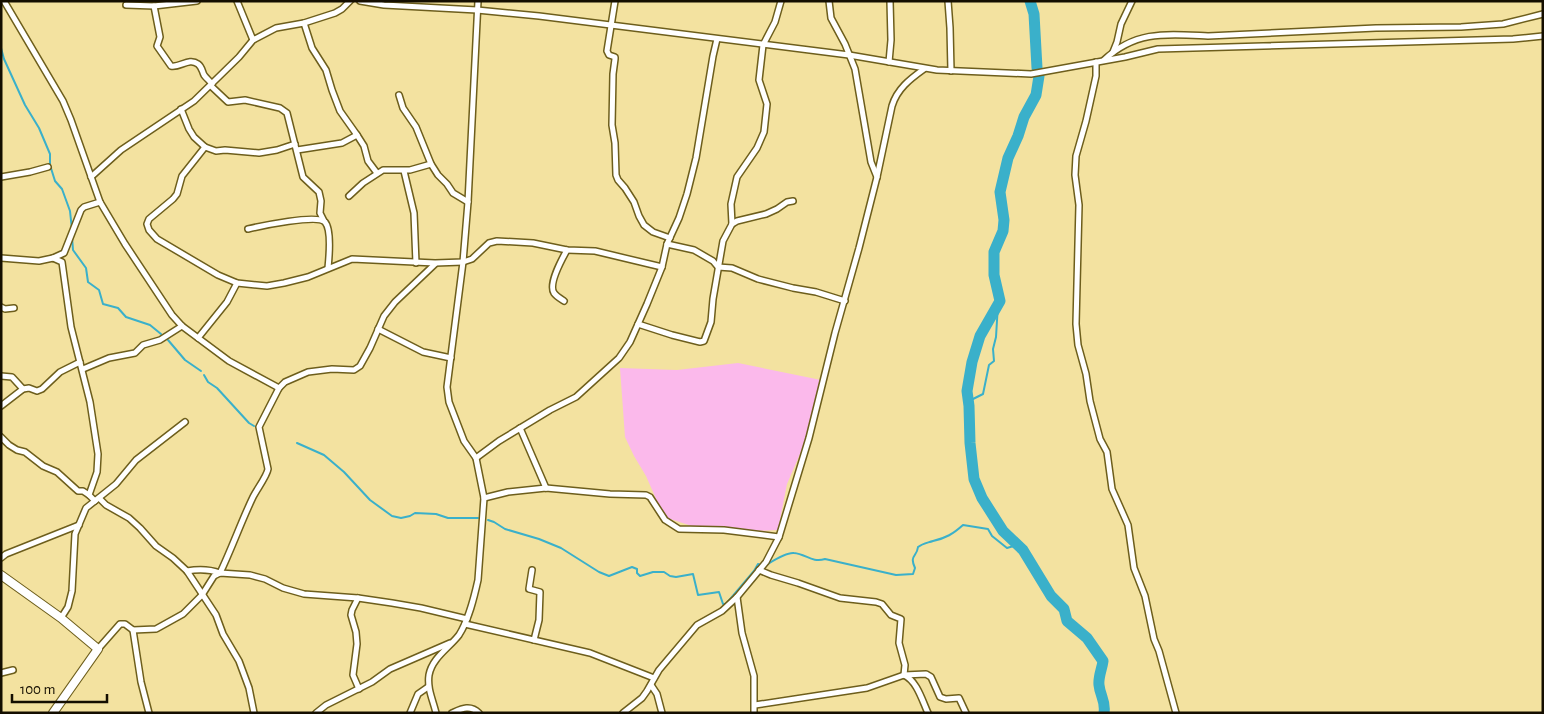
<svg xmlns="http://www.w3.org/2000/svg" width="1544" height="714" font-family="'Alegreya Sans',sans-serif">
<rect width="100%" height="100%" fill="#f3e2a0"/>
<polygon fill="#fbb9eb" points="738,363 821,380 803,447 787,484 778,530 754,531 695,527 664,517 646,476 634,456 625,437 620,368 677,370"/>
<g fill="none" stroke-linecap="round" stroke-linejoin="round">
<g stroke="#3ab0ca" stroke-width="2">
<polyline points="1,48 4,59 25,105 39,128 50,154 50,165 55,181 62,189 70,211 72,230"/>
<polyline points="72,237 73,250 86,268 88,282 99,290 103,304 118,308 126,317 150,325 161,334"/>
<polyline points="168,340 185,360 201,371"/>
<polyline points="204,375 208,382 217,388 249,423 254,426"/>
<polyline points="969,401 983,394 989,365 994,361 993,349 996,337 998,304"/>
<polyline points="297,443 324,455 344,472 370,500 392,516 401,518 410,516 415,513 436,514 448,518 478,518"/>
<polyline points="488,520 494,522 505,529 539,539 561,548 599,572 609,576 632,567 637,569 637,573 640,576 653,572 664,572 670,576 676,577 693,574 698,595 719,592 723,604 726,604 754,571 758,564 761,565"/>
<path d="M766,565C771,562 786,552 794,553C806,554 812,563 825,559L896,575L913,574L915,568C909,555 917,557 918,547C923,543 927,543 933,541C946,538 953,534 963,525L988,529L992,536L1007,548L1017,545"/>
</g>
<g stroke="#3ab0ca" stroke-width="11">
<polyline points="1030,1 1034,14 1037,68"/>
<path d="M1039,76L1036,95L1024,117L1018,136L1008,158L1000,192L1004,220L1003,231L994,252V275L1000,301L980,336L972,362L967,391L969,406L970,443L974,479L982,498L1003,531L1023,550L1051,596L1064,609L1067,621L1087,638L1103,661C1102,669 1098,677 1099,685C1100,696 1106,701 1104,713"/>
</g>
<defs>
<g id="street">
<polyline points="4,1 63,101 71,120 100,202 125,244 172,315 182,326 229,361 279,388"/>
<polyline points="237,1 253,40"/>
<polyline points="360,1 384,5 477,10 539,16 849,55 937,70 1031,74 1125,57 1158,49 1513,39 1543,36"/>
<polyline points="615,1 607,51 609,55 615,57 615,59 613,74 612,125 615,143 616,175 618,180 625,188 634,202 639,216 644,225 653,232 670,238"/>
<polyline points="829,1 831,18 845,44 855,69 871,162 877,177"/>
<polyline points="948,1 950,28 951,71"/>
<polyline points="126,5 154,6 197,1"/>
<path d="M154,6L160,37L157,46L171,66C180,68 189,57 198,64C202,67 202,71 204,75C206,78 210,81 212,84"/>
<polyline points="304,23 312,48 326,70 332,90 340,111 357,135 364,146 368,161 377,173"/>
<polyline points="1113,52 1117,42 1121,24 1132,1"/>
<path d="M1104,60C1136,30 1167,34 1208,36L1376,28L1461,27L1503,24L1543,14"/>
<polyline points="889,62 891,40 890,1"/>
<polyline points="1096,62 1096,76 1086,121 1076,156 1075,175 1079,205 1076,324 1078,345 1086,374 1090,401 1100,439 1107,452 1112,489 1128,525 1134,568 1145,596 1154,639 1159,651 1176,713"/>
<polyline points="211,86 228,102 245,100 280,108 287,113 303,177 319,192 321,201 320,213 324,221"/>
<polyline points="399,95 403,108 416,127 431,164 438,175 447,184 453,193 468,202"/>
<polyline points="181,109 189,129 194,137 205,147 216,151 225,150 259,153 277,150 295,144"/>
<polyline points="205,147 182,176 177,194 173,199 149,219 147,224 149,230 157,239 218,275 237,283 267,286 284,283 308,277 352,259 435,263 463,262 472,259 489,243 497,241 533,243 567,250 595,251 662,267"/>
<polyline points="297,150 342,143 357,135"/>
<polyline points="404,171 414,213 416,263"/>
<polyline points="1,177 30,172 48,167"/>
<polyline points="91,177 121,150 194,101 239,57 253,40 276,28 304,23 335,13 342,9 350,1"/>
<polyline points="349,196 363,183 383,170 410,170 431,164"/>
<polyline points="732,224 731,204 737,177 757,148 764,132 767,104 759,80 763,45 775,22 781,1"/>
<path d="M248,229C261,226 317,214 325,222C332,230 329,258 328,268"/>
<polyline points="667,244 694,250 713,261 718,267 732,268 758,279 793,288 816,292 845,301"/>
<polyline points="1,258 39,261 53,258 62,262 71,327 90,402 98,454 97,472 89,495 95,501"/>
<polyline points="53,258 64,253 81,210 84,207 100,202"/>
<path d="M564,301C561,299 556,296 554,293C548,284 562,259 567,250"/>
<polyline points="1,307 5,309 14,308"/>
<polyline points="638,324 672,335 700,342 704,341 711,322 713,299 723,241 732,224 737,221 766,214 777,209 787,202 793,201"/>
<polyline points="378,329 423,352 451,358"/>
<polyline points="198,338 227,302 237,283"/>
<polyline points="83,369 109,358 135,353 143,345 160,340 182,326"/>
<polyline points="1,376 12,377 23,389"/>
<polyline points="1,406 23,389 29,388 37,391 42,389 60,372 80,362"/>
<polyline points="520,428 546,488"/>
<polyline points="1,437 9,445 17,450 25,452 43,466 57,472 78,491 83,491 89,495"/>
<polyline points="476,458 499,441 550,410 576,397 619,358 630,342 647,304 662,267 667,244 679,218 687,194 696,158 713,56 717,39"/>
<polyline points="99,498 106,505 129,518 140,528 156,546 173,558 187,571 216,615 223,634 239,661 249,688 254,713"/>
<polyline points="484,498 508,492 546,488 610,494 646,495 650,497 665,520 679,529 724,530 779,537"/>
<polyline points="1,558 6,554 79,525"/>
<polyline points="532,570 529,589 540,592 539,620 534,640"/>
<polyline points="759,570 771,575 798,583 840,598 876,602 882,604 891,615 901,619 899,643 905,665 904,675"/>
<path d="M187,571C198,569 209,569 220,573C232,548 241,522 253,497C257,489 267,476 268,469L259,427L279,388L285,382L308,372L332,369L354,370L360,366L370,348L384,316L395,302L435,264"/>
<polyline points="737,597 742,633 754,676 754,713"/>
<polyline points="358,598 352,610 351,615 356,632 357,644 353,675 359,689"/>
<polyline points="61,618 68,607 72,591 75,534 86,508 116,484 136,460 185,422"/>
<polyline points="465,624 590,653 654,678"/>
<polyline points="133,630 141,682 149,713"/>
<polyline points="98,649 120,624 125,624 133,630 156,629 183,614 202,595 214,576 220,573 250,575 265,579 283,588 304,594 358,598 392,603 421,608 467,619"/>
<polyline points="1,673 13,670"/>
<path d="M904,675C917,681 922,700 928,713"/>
<polyline points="651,685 657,694 662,713"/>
<polyline points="755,705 867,688 904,675 926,674 931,677 940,697 946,699 959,698 966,713"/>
<polyline points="316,713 326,705 372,682 390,669 450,643"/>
<polyline points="410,713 418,694 428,687"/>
<path d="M436,713C433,700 427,689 429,675C432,658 449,648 459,635C469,619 474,598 478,580L484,498L476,458L464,441L449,402L447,387L463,262L468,202L478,1"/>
<path d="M452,713C461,709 470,704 479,713"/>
<path d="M623,713L642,698L647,691L659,670L697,625L722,611L737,597L766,562L779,537L809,438L835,333L859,248L877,177L892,106C897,89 910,79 924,69"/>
</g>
<polyline id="secondary" points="1,575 61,618 98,649 53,713"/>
</defs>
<use href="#street" stroke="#6d5e1c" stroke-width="8"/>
<use href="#secondary" stroke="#6d5e1c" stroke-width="10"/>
<use href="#street" stroke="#fff" stroke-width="5"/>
<use href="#secondary" stroke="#fff" stroke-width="8"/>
</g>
<rect width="1544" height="714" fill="none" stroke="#140e00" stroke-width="5"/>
<path d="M12 694v8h95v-8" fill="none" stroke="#140e00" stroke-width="2.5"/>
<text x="20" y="694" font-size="15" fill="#140e00" stroke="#f3e2a0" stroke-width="4" paint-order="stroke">100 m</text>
</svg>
